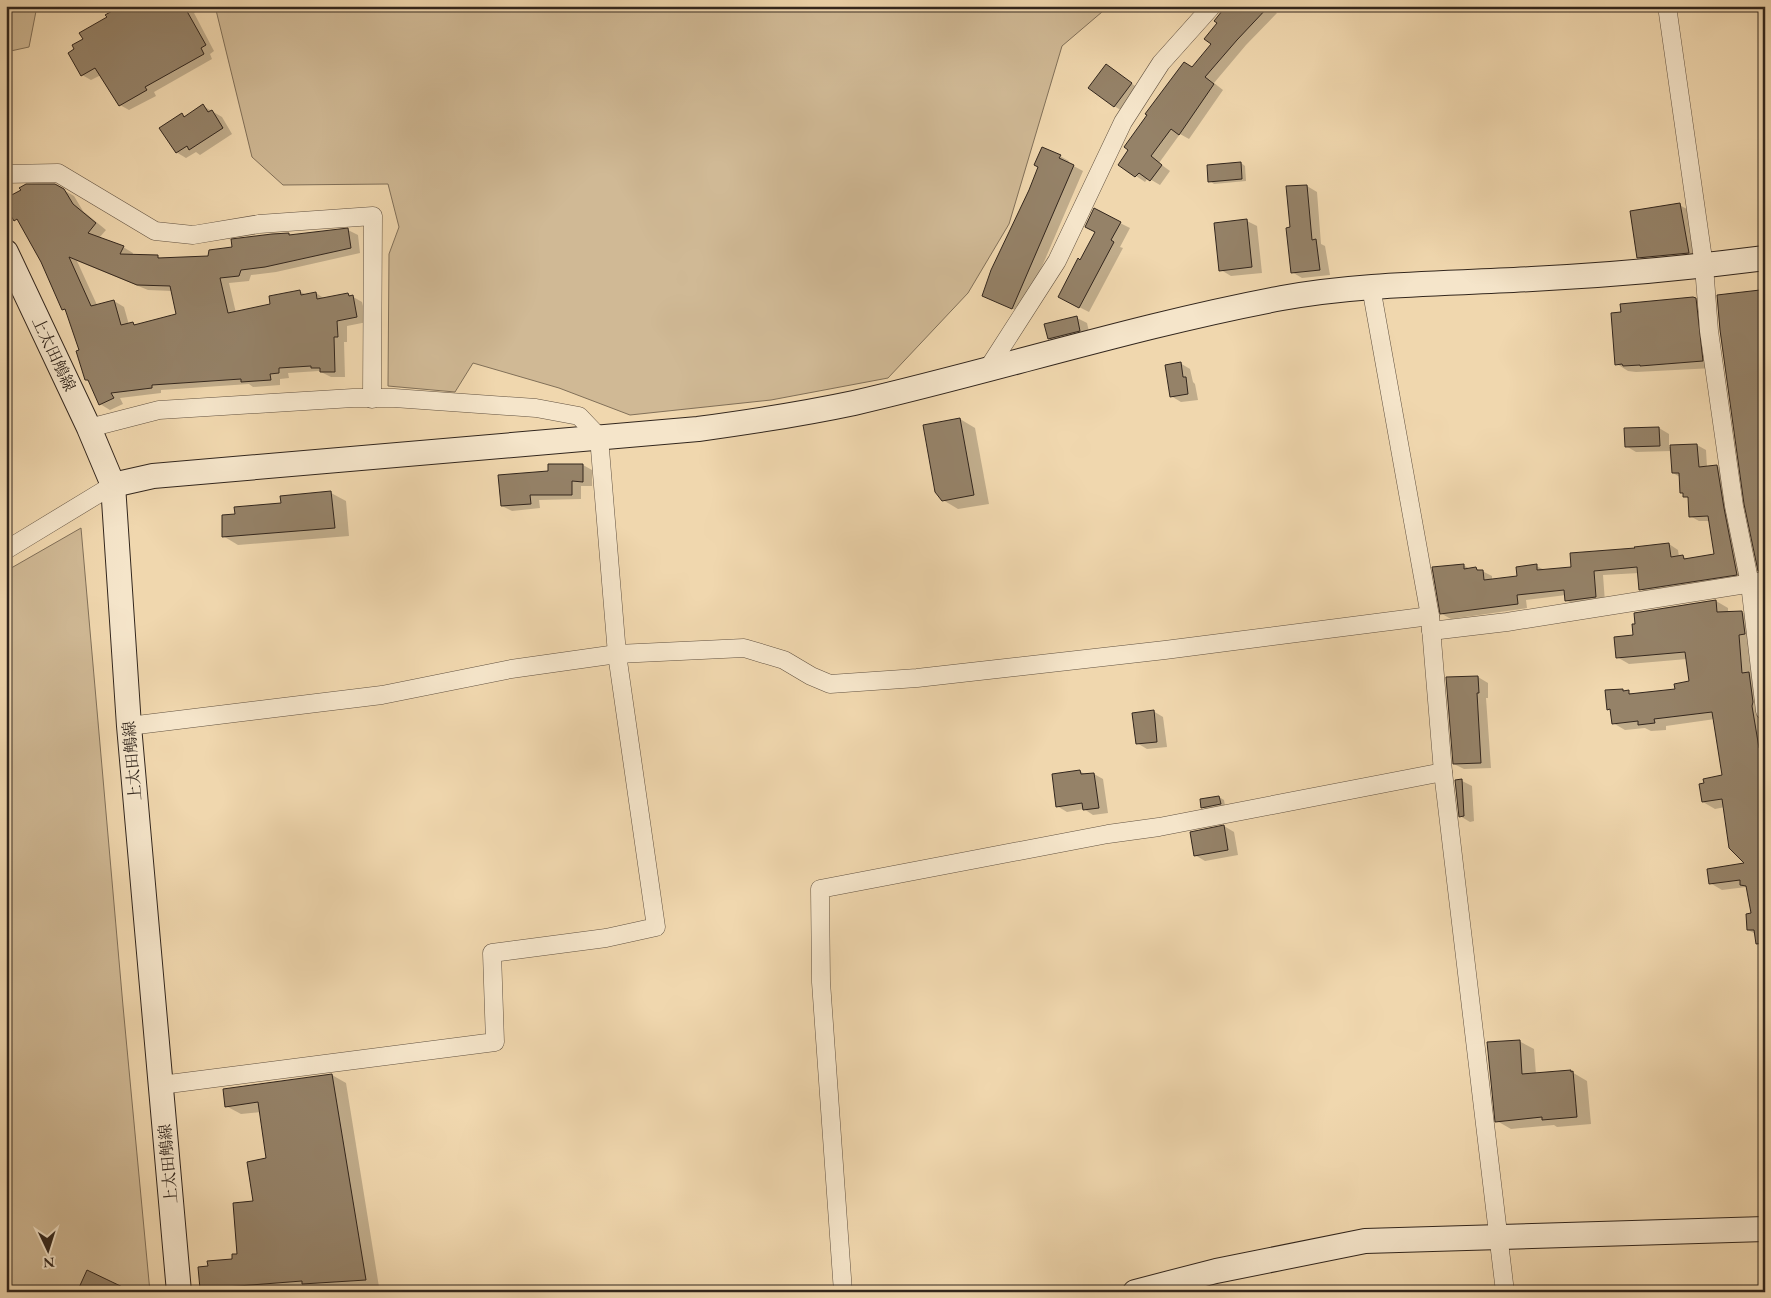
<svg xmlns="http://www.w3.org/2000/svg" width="1771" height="1298" font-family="'EB Garamond','Noto Serif JP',serif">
<rect width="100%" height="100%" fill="#f0d7ae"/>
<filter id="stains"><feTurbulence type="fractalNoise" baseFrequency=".004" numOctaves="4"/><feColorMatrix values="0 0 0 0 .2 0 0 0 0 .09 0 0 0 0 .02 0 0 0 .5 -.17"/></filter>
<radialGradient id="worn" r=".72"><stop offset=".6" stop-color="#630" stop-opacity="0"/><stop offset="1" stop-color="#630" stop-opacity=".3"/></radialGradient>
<g fill="#d0b995" stroke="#817059">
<polygon points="6,6 37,6 29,47 6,52"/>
<polygon points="215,6 1109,6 1062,46 1009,224 968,293 888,378 771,400 630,415 559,388 473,363 455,392 388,386 389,254 399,227 388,184 283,185 252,157"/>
<polygon points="81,528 123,1006 150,1292 6,1292 6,571"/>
</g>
<g fill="#0003" fill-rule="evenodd">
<polygon points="87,6 103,6 96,11"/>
<polygon points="144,6 201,6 202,8 194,13 214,51 210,54 212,59 154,92 156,96 129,110 120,105 101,75 91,80 82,75"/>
<polygon points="1228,6 1277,6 1273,10 1277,13 1246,45 1214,83 1223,90 1189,139 1180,134 1159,163 1170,171 1160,185 1148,178 1145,182 1120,165 1213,44 1219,23"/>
<polygon points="1106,66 1141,90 1124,112 1114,106"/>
<polygon points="6,100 12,113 6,115"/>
<polygon points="203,106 222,117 232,134 200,155 196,152 186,158 176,152 182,115 186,117"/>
<polygon points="1060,156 1069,161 1068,163 1083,171 1022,313 984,296 1039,166"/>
<polygon points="1241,163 1245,166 1246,181 1214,184 1210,181"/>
<path d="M55,185L74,196L83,211L106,230L99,238L123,247L133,253L132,256L158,257L163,259L209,257L233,248L288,234L292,236L348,230L358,235L360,253L276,272L251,275L249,281L229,283L236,313L272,304L299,291L307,295L316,293L325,299L348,294L362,302L367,322L347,326V342H344L345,377H331L319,371L288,373L289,378L280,379V385L253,387L249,384L161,390V393L120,398L123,404L110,410L100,404L90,382L86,380L80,351L67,311L63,309ZM77,261L148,290L172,291L178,315L137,326L133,323L129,325L124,307L114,301L97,305Z"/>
<polygon points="1307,186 1317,192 1321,244 1325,246 1330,275 1302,278 1292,272 1288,187"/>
<polygon points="1679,205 1695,213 1704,261 1653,266 1638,257"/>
<polygon points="1247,221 1257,226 1262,273 1231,276 1221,270"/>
<polygon points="1120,223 1130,228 1120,247 1123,248 1089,312 1069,302 1081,261 1096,232"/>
<polygon points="1695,299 1707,306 1714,368 1636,372 1628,371 1617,364"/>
<polygon points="1077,318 1087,323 1090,336 1059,344 1049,339"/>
<polygon points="1180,363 1190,369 1193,382 1195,384 1198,400 1181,402 1171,396"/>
<polygon points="960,419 975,428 989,504 958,509 943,500"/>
<polygon points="1659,428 1669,434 1669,447 1697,445 1706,450 1707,467 1717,466 1727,472 1746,580 1650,595 1640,589 1639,573 1603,575 1605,602 1576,605 1566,600 1566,595 1526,600 1527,608 1451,619 1442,614 1463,565 1470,569 1476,569 1482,571 1492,576 1492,580 1518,577 1536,566 1545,570 1573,568 1636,549 1669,544 1678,550 1679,557 1683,557 1687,559 1715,555 1710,521 1699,521 1690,516 1690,499 1685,496 1680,477 1673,473 1671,451 1636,452 1626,446 1626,429"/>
<polygon points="583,465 592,470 592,486 581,486 581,499 539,500 540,508 512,511 502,506 549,472"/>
<polygon points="331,493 346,501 349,536 238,545 223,536 236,516"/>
<polygon points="1763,593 1765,593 1765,608"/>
<polygon points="1716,601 1728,608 1728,613 1742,612 1754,619 1765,710 1765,939 1748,930 1752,915 1748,888 1746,887 1722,890 1710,883 1746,864 1725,807 1715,809 1703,802 1724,776 1715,719 1666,726 1666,730 1651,731 1645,728 1625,730 1613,723 1612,711 1608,709 1622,690 1634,695 1676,691 1690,682 1687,659 1629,664 1617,657 1634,637"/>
<polygon points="1478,677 1488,683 1488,698 1486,698 1491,768 1464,769 1454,764"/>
<polygon points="1153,711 1163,717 1167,747 1147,749 1137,743"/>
<polygon points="1080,771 1086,775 1094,774 1103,779 1108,813 1093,815 1084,809 1067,812 1057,806"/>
<polygon points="1456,781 1462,781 1472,786 1474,821 1470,822 1460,816"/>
<polygon points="1219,797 1224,800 1225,806 1207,810 1202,807"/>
<polygon points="1224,826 1234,832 1238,855 1205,861 1195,855"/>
<polygon points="1519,1041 1534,1049 1536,1074 1570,1071 1587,1081 1591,1124 1557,1127 1554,1125 1511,1129 1497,1121"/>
<polygon points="332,1075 346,1083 379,1287 317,1291 313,1289 277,1292 207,1292 201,1288 209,1267 233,1260 239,1255 267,1159 261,1112 241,1114 226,1106"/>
</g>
<g fill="#958268" stroke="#32261d" fill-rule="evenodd">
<polygon points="121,6 136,6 138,8 141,6 184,6 206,45 201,48 204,54 145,87 147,90 119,106 95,68 81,76 68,53 74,49 72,45 83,39 79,33 107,17 105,15"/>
<polygon points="1226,6 1269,6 1237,40 1205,77 1214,84 1179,135 1171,129 1151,156 1162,165 1150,181 1139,173 1135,177 1118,165 1128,150 1124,147 1147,115 1145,114 1184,62 1192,67 1211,44 1204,39 1217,23 1214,21"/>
<polygon points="1106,64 1132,83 1114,107 1088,88"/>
<polygon points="203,104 208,112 212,110 223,128 189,150 187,146 176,153 159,128 182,113 184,117"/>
<polygon points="1042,147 1061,155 1059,158 1074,165 1012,309 982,296 991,270 1029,190 1038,167 1034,165"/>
<polygon points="1241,162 1242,179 1208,182 1207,165"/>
<path d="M26,184H55L64,189L73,204L96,223L88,233L124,246L120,254L158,255V258L208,256L209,250L232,247L231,239L272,234L289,233V235L348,228L351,248L265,267L241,270L239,276L220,278L228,313L270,304L269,296L300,290L301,295L316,292L317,299L348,293L349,296L353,295L357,317L337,321L338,337H334L335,372H320V368H311V366L279,368V373L270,374L271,380L241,382V379L152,385V388L111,393L114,398L99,405L88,380H85L76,351L79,350L65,309L62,310L41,262L17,219L14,221L6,207V198L21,190L19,188ZM69,257L137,285L170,286L176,314L134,325L133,322L121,325L114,300L91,306Z"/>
<polygon points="1307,185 1312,240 1316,239 1320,270 1291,273 1286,228 1290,227 1286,186"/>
<polygon points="1680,203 1689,253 1637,258 1630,211"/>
<polygon points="1094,208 1121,222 1111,240 1114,242 1079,308 1058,297 1078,258 1080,260 1095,232 1085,227"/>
<polygon points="1247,219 1252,267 1219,271 1214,223"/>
<polygon points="1760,290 1765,290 1765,571 1758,571 1744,504 1720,330 1717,295"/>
<polygon points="1693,297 1696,298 1703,361 1640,366 1640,365 1623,366 1622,364 1615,365 1611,313 1621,312 1620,304"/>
<polygon points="1077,316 1080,331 1048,339 1044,324"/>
<polygon points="1181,362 1183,377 1186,377 1188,394 1170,397 1165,365"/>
<polygon points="960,418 974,495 942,501 935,492 923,425"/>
<polygon points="1659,427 1660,446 1625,447 1624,428"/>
<polygon points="1697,444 1699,467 1717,465 1724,508 1737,575 1639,590 1637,567 1594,571 1596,597 1565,601 1564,590 1517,595 1518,604 1440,614 1432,567 1464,564 1464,569 1476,567 1477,570 1483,570 1484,580 1517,576 1516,567 1537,564 1537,570 1571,567 1570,553 1635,548 1634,547 1669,543 1671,557 1683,555 1684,559 1714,554 1708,516 1689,517 1688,497 1683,497 1683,493 1680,493 1679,473 1672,473 1670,445"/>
<polygon points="548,464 583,464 583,482 572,481 572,495 530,495 531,504 501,506 498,475 548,471"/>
<polygon points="331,491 335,528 222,537 222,515 235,514 234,507 281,503 280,496"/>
<polygon points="1716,600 1717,612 1742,611 1745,634 1739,635 1742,673 1749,672 1753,702 1752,706 1759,748 1762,747 1765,756 1765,943 1756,944 1754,930 1747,930 1746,914 1751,913 1746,886 1740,885 1740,880 1709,884 1707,869 1744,863 1729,848 1722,799 1702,802 1699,784 1704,783 1703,779 1722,775 1712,712 1654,719 1655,723 1638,725 1638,721 1612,724 1610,709 1607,710 1605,690 1623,689 1623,691 1629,690 1629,694 1675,689 1674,684 1689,681 1685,652 1616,658 1614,637 1633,635 1632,624 1635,624 1634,613"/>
<polygon points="1478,676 1479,693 1477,693 1481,763 1453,764 1446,677"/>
<polygon points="1154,710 1157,742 1136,744 1132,713"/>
<polygon points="1080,770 1081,774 1094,773 1099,808 1083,810 1082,803 1056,807 1052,774"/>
<polygon points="1462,779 1464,816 1459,817 1455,780"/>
<polygon points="1219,796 1221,804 1201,808 1200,799"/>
<polygon points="1224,825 1228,850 1194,856 1190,832"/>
<polygon points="1520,1040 1522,1074 1571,1070 1571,1072 1573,1071 1577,1117 1542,1120 1542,1117 1495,1122 1487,1042"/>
<polygon points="332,1074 366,1280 302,1284 302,1281 200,1289 198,1267 208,1266 207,1261 232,1259 232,1254 237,1254 233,1203 253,1201 247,1162 266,1158 258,1102 225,1107 223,1089"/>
<polygon points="87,1270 133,1292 77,1292"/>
</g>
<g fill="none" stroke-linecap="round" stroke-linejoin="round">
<defs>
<g id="street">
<polyline points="1667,6 1704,266 1709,331 1734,506 1750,584 1765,711"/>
<polyline points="6,174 58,173 155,231 193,235 259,224 373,216 372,399"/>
<polyline points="1371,287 1430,616 1443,772 1505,1292"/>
<polyline points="987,370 1057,261 1123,122 1161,63 1212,6"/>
<polyline points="89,428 159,410 353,398 394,398 536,408 579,416 599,437 617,654 656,927 606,938 492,953 495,1042 161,1085"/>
<polyline points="6,550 113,485"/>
<polyline points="1431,631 1507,622 1765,581"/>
<polyline points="129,726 382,695 511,669 617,654 744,648 784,660 811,676 830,684 917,678 1165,650 1430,616"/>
<polyline points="843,1292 821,982 820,889 1108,834 1159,827 1443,772"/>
</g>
<g id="secondary">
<polyline points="6,252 89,428 113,485 129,726 179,1292"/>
<path d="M113,485L153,476L698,429C750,422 802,414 854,403C997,370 1138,325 1282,298C1364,283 1449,284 1532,279C1610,275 1688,268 1765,258"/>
<polyline points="1135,1292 1216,1271 1365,1241 1765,1229"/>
</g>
</defs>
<use href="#street" stroke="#625241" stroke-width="19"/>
<use href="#secondary" stroke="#32261d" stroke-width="26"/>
<use href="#street" stroke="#f5e5ca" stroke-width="18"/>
<use href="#secondary" stroke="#f5e5ca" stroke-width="24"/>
</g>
<g text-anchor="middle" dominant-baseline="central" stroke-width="4" stroke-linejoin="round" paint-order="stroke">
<g font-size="16" fill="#32261d" stroke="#f5e5ca">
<text transform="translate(54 354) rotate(65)">上太田鵤線</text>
<text transform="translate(132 761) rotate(-95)">上太田鵤線</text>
<text transform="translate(168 1164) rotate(-95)">上太田鵤線</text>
</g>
</g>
<rect width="1771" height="1298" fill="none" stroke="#f0d7ae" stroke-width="25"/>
<rect x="8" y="8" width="1756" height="1283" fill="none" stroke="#32261d" stroke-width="2.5"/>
<rect x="12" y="12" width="1746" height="1273" fill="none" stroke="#32261d"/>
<g transform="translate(48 1250) rotate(176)" stroke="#f5e5ca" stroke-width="4" paint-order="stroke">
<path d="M0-4L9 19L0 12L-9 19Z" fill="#32261d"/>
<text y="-8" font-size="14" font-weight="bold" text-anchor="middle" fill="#32261d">N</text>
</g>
<rect width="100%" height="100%" filter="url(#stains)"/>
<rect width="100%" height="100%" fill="url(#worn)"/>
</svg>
